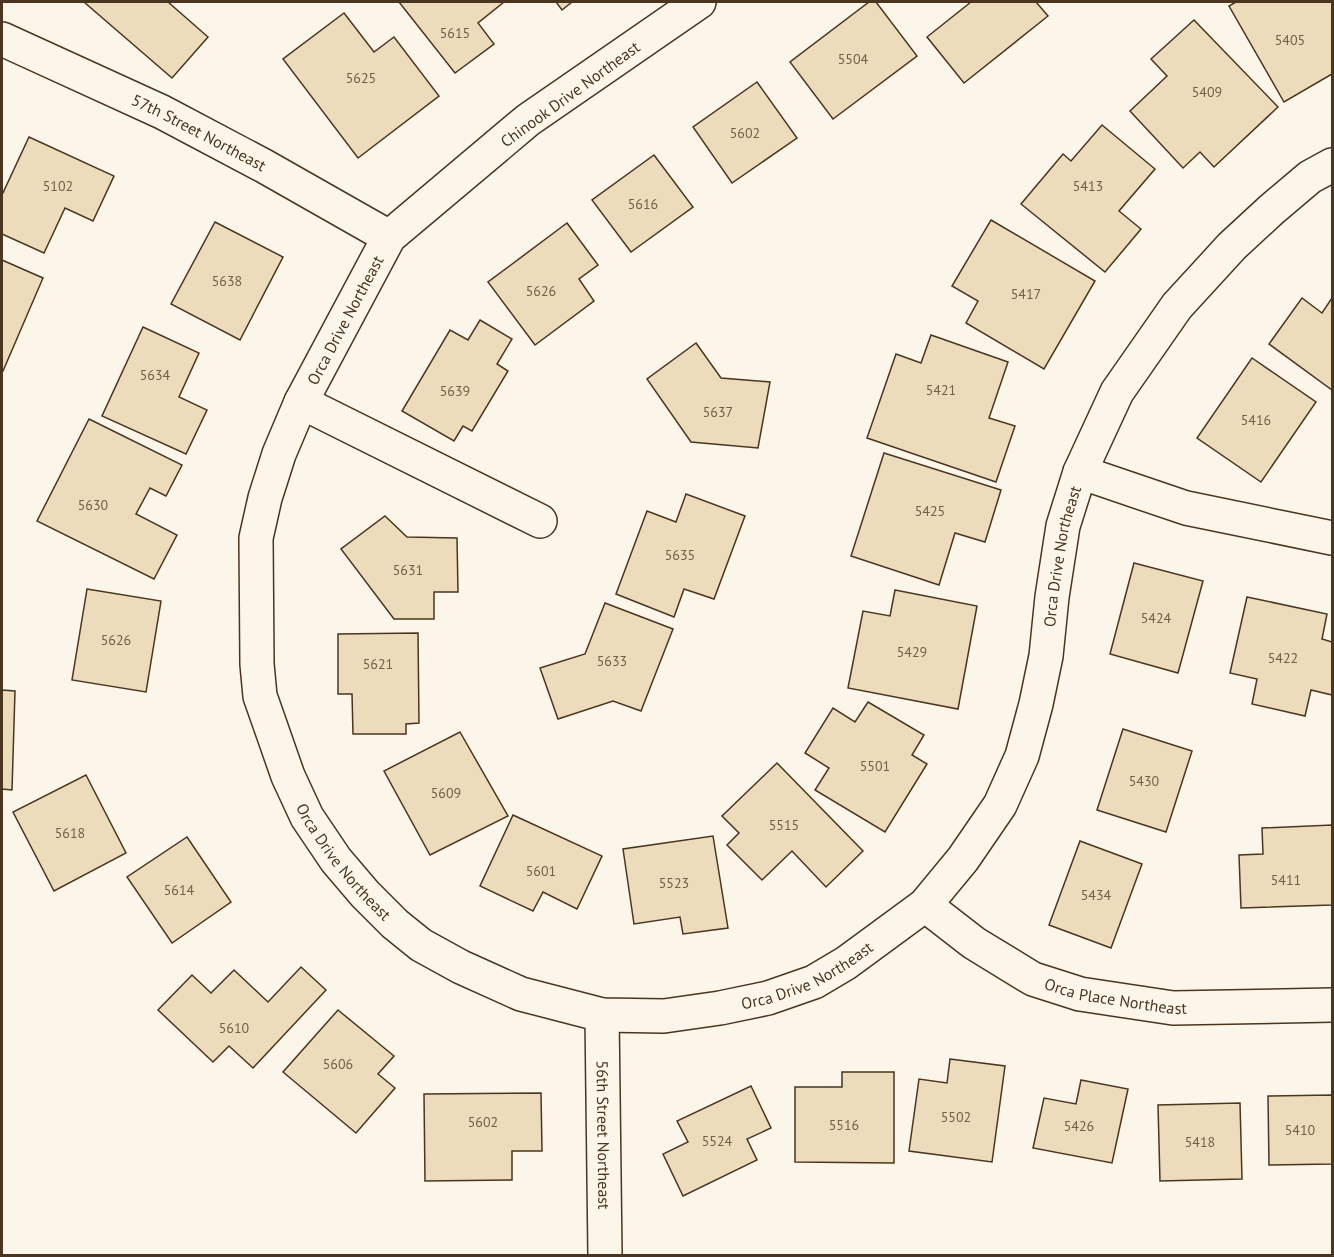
<svg xmlns="http://www.w3.org/2000/svg" width="1334" height="1257" font-family="'PT Sans',sans-serif">
<rect width="100%" height="100%" fill="#fbf6e9"/>
<g fill="#ecdcbc" stroke="#4a3520" stroke-width="1.5">
<polygon points="84,2 168,2 208,37 172,78"/>
<polygon points="399,2 504,2 478,23 494,44 455,73"/>
<polygon points="556,2 572,2 562,10"/>
<polygon points="869,2 876,2 917,56 833,119 790,62"/>
<polygon points="971,2 1036,2 1048,16 964,83 927,37"/>
<polygon points="1236,2 1332,2 1332,74 1284,102 1229,6"/>
<polygon points="344,13 374,52 394,37 439,96 358,158 283,59"/>
<polygon points="1194,20 1278,107 1214,167 1200,152 1183,168 1130,111 1167,76 1151,59"/>
<polygon points="757,82 797,138 732,183 693,127"/>
<polygon points="1102,125 1155,169 1119,211 1141,229 1105,272 1021,204 1063,154 1071,161"/>
<polygon points="29,137 114,176 93,221 65,208 44,253 2,234 2,195"/>
<polygon points="654,155 693,207 631,252 592,200"/>
<polygon points="991,220 1095,281 1044,369 966,323 978,301 952,286"/>
<polygon points="215,222 283,257 240,340 171,304"/>
<polygon points="567,223 598,265 579,279 594,301 535,345 488,282"/>
<polygon points="2,260 43,278 3,371 2,371"/>
<polygon points="1302,298 1322,313 1332,298 1332,390 1269,344"/>
<polygon points="480,320 512,339 497,364 508,371 472,431 463,426 454,441 402,411 450,330 468,340"/>
<polygon points="143,327 199,353 179,397 207,410 186,454 102,416"/>
<polygon points="931,335 1008,362 989,418 1015,426 996,482 867,438 896,354 921,363"/>
<polygon points="696,343 721,378 770,382 758,448 691,442 647,379"/>
<polygon points="1252,358 1316,402 1261,482 1197,438"/>
<polygon points="89,419 182,465 166,496 150,488 136,514 177,535 154,579 37,521"/>
<polygon points="884,453 1001,490 985,542 955,533 939,585 851,556"/>
<polygon points="686,494 745,516 714,599 684,589 674,617 616,594 647,511 676,522"/>
<polygon points="385,516 407,537 457,538 458,592 434,592 434,619 394,619 341,549"/>
<polygon points="1134,563 1203,581 1178,673 1110,654"/>
<polygon points="87,589 161,601 146,692 72,680"/>
<polygon points="895,590 977,606 958,709 848,688 863,611 890,616"/>
<polygon points="1247,597 1327,614 1322,639 1332,642 1332,695 1311,690 1305,716 1252,704 1257,679 1230,673"/>
<polygon points="605,603 673,629 641,711 613,701 558,719 540,668 585,654"/>
<polygon points="418,633 419,723 406,724 406,734 353,734 352,694 338,694 338,634"/>
<polygon points="2,690 15,691 12,790 2,789"/>
<polygon points="868,702 924,735 912,755 927,764 885,832 815,790 829,768 805,753 833,708 855,722"/>
<polygon points="1123,729 1192,751 1166,832 1097,810"/>
<polygon points="460,732 508,816 430,855 384,771"/>
<polygon points="777,763 863,851 826,887 792,851 762,880 727,845 739,833 722,816"/>
<polygon points="86,775 126,853 54,891 13,812"/>
<polygon points="513,815 602,856 577,909 543,892 533,911 480,886"/>
<polygon points="1332,825 1332,905 1241,908 1239,855 1263,854 1262,828"/>
<polygon points="713,836 728,928 683,934 680,917 634,924 623,849"/>
<polygon points="187,837 231,902 172,943 127,877"/>
<polygon points="1080,841 1142,864 1111,948 1049,925"/>
<polygon points="301,967 326,990 253,1068 229,1046 213,1062 158,1010 192,975 211,993 234,970 268,1002"/>
<polygon points="338,1010 394,1056 378,1074 395,1088 356,1133 283,1072"/>
<polygon points="950,1059 1005,1066 992,1162 909,1151 919,1079 947,1083"/>
<polygon points="842,1072 894,1072 894,1163 795,1162 795,1087 842,1087"/>
<polygon points="1081,1080 1128,1089 1112,1163 1033,1148 1044,1098 1076,1104"/>
<polygon points="751,1086 771,1128 747,1139 757,1160 683,1196 663,1154 688,1142 677,1121"/>
<polygon points="541,1093 542,1151 512,1151 512,1180 425,1181 424,1094"/>
<polygon points="1332,1095 1332,1164 1269,1165 1268,1096"/>
<polygon points="1240,1103 1242,1179 1160,1181 1158,1105"/>
</g>
<g fill="none" stroke-linecap="round" stroke-linejoin="round">
<defs>
<g id="minor">
<path id="s1" d="M699,2L528,120L389,237L301,402L279,454L265,498L256,538L257,664L260,696L288,776L307,817L336,860L365,894L395,924L421,945L461,967L521,994L602,1015L664,1016L720,1008L768,998L814,982L846,963L925,905L963,859L1000,805L1022,756L1036,704L1046,656L1052,597L1063,526L1080,472L1117,392L1177,306L1232,246L1271,210L1310,177L1332,165"/>
<path id="s2" d="M2,39L162,112L264,166L389,237"/>
<polyline points="301,402 540,521"/>
<polyline points="1080,472 1186,508 1332,538"/>
<path id="s3" d="M925,905L974,943L1033,979L1080,994L1173,1008L1332,1005"/>
<path id="s4" d="M602,1015L605,1256"/>
</g>
</defs>
<use href="#minor" stroke="#4a3520" stroke-width="36"/>
<use href="#minor" stroke="#fbf6e9" stroke-width="33"/>
</g>
<g text-anchor="middle" dominant-baseline="central" stroke-width="4.5" stroke-linejoin="round" paint-order="stroke">
<g font-size="14" fill="#725f47">
<text x="455" y="33">5615</text>
<text x="1290" y="40">5405</text>
<text x="853" y="59">5504</text>
<text x="361" y="78">5625</text>
<text x="1207" y="92">5409</text>
<text x="745" y="133">5602</text>
<text x="58" y="186">5102</text>
<text x="1088" y="186">5413</text>
<text x="643" y="204">5616</text>
<text x="227" y="281">5638</text>
<text x="541" y="291">5626</text>
<text x="1026" y="294">5417</text>
<text x="155" y="375">5634</text>
<text x="941" y="390">5421</text>
<text x="455" y="391">5639</text>
<text x="718" y="412">5637</text>
<text x="1256" y="420">5416</text>
<text x="93" y="505">5630</text>
<text x="930" y="511">5425</text>
<text x="680" y="555">5635</text>
<text x="408" y="570">5631</text>
<text x="1156" y="618">5424</text>
<text x="116" y="640">5626</text>
<text x="912" y="652">5429</text>
<text x="1283" y="658">5422</text>
<text x="612" y="661">5633</text>
<text x="378" y="664">5621</text>
<text x="875" y="766">5501</text>
<text x="1144" y="781">5430</text>
<text x="446" y="793">5609</text>
<text x="784" y="825">5515</text>
<text x="70" y="833">5618</text>
<text x="541" y="871">5601</text>
<text x="1286" y="880">5411</text>
<text x="674" y="883">5523</text>
<text x="179" y="890">5614</text>
<text x="1096" y="895">5434</text>
<text x="234" y="1028">5610</text>
<text x="338" y="1064">5606</text>
<text x="956" y="1117">5502</text>
<text x="483" y="1122">5602</text>
<text x="844" y="1125">5516</text>
<text x="1079" y="1126">5426</text>
<text x="1300" y="1130">5410</text>
<text x="717" y="1141">5524</text>
<text x="1200" y="1142">5418</text>
</g>
<g font-size="16" fill="#4a3520" stroke="#fbf6e9">
<text transform="translate(570 94) rotate(-36)">Chinook Drive Northeast</text>
<text stroke="none"><textPath href="#s2" startOffset="218">57th Street Northeast</textPath></text>
<text transform="translate(345 320) rotate(-62)">Orca Drive Northeast</text>
<text stroke="none"><textPath href="#s1" startOffset="2110">Orca Drive Northeast</textPath></text>
<text stroke="none"><textPath href="#s1" startOffset="1066">Orca Drive Northeast</textPath></text>
<text stroke="none"><textPath href="#s1" startOffset="1588">Orca Drive Northeast</textPath></text>
<text stroke="none"><textPath href="#s3" startOffset="216">Orca Place Northeast</textPath></text>
<text stroke="none"><textPath href="#s4" startOffset="120">56th Street Northeast</textPath></text>
</g>
</g>
<rect width="1334" height="1257" fill="none" stroke="#4a3520" stroke-width="6"/>
</svg>
